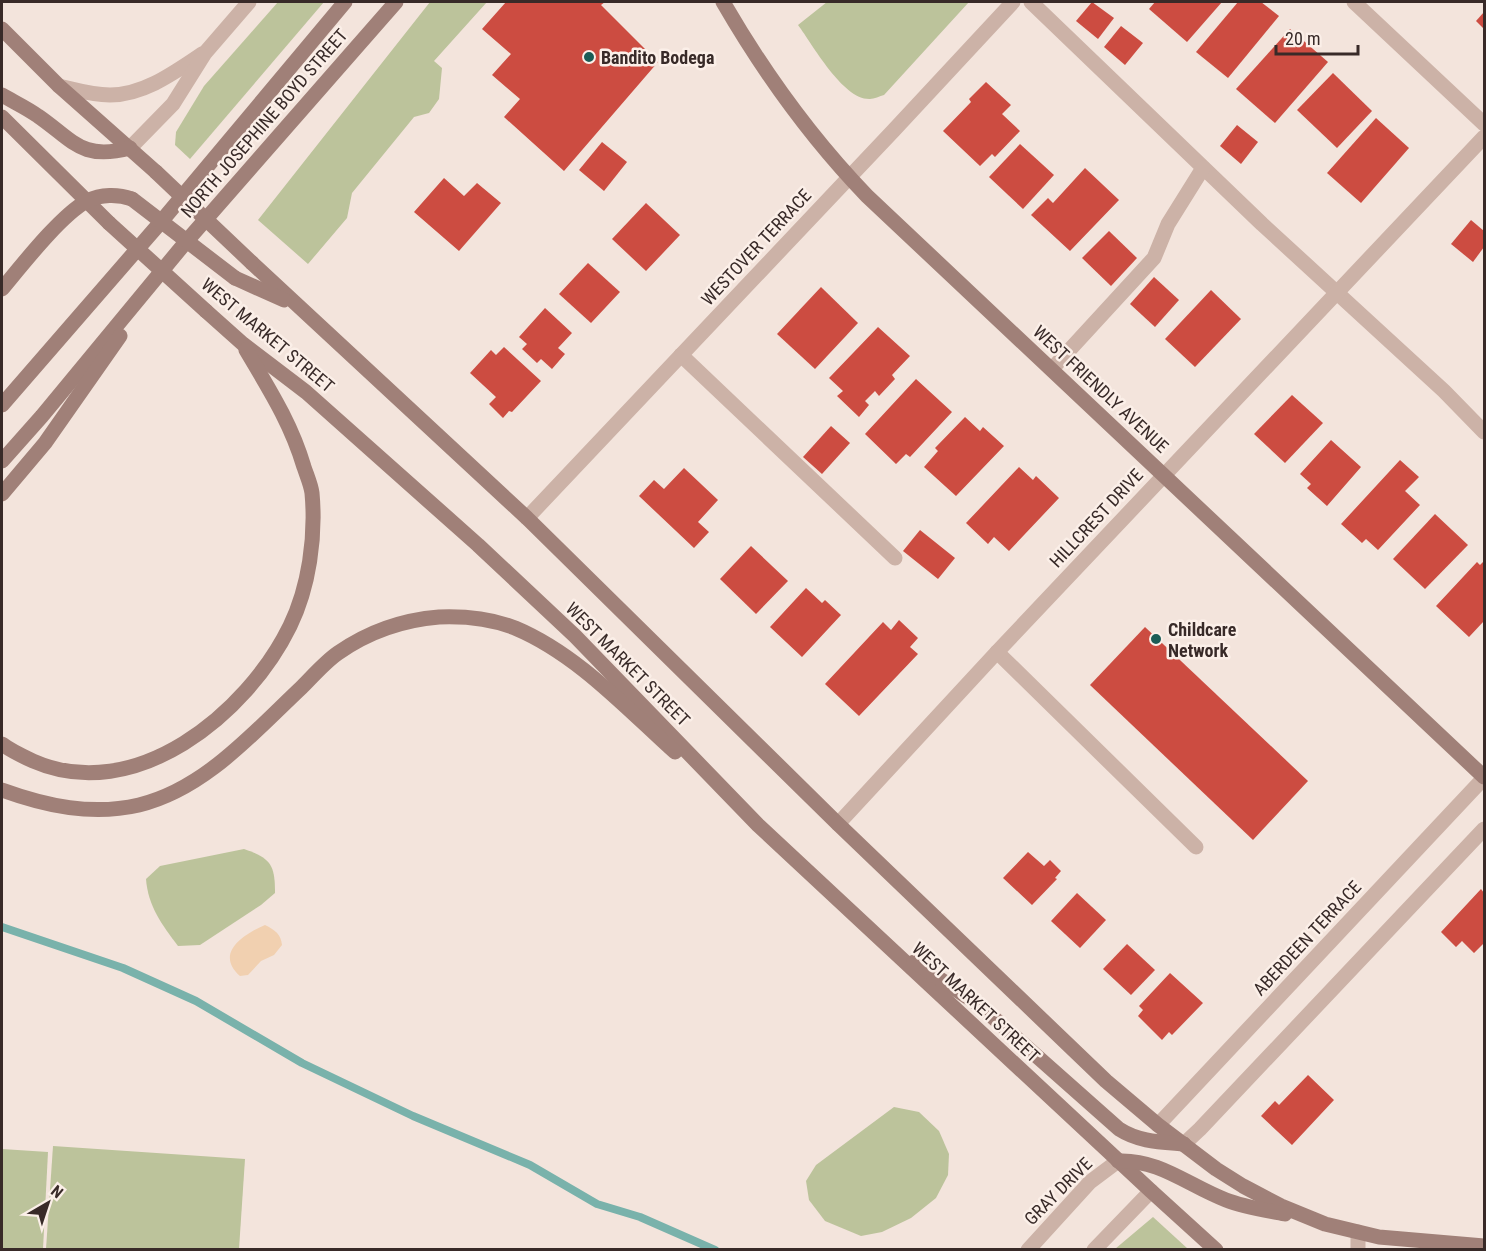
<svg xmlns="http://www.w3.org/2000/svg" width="1486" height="1251" font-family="'Roboto Condensed',sans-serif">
<rect width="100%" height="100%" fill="#f3e4dc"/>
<g fill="#bcc39b">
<polygon points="278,2 324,2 190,159 175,145 176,132 204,86"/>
<polygon points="430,2 487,2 434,61 442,68 439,99 429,113 414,117 352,193 347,218 308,264 258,220"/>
<path d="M827,2H969L884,95C880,96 874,99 870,99C843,100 813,45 798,25Z"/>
<path d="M244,849C271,858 275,865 275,893L261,905L200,945L178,946C162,925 148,906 146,879L160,866Z"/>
<polygon points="894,1107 919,1112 939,1131 949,1154 948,1175 936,1198 911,1218 882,1232 861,1236 825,1221 809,1200 806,1181 816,1165"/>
<polygon points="53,1146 245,1159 239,1249 46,1249"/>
<polygon points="2,1149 48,1152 43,1249 2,1249"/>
<polygon points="1153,1217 1188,1249 1115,1249"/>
</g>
<path fill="#f1d0b0" d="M265,925C275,930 281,934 282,945L274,955L261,961L248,975L240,976C214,953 244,934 265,925Z"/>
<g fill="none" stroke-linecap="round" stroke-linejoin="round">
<polyline stroke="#79b2ab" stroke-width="8" points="2,927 123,968 196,1001 302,1063 413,1116 530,1165 597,1204 640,1217 715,1250"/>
</g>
<g fill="#cc4c41">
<polygon points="506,2 605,2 601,5 658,62 564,171 504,117 520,99 492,75 511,54 482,29"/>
<polygon points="1092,2 1114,18 1098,39 1076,21"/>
<polygon points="1155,2 1222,2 1187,42 1149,9"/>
<polygon points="1238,2 1261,2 1279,16 1228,78 1196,52"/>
<polygon points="1484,12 1484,29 1476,21"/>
<polygon points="1121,26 1143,43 1125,65 1104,47"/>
<polygon points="1290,29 1328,62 1275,123 1236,89"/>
<polygon points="1333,73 1372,111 1337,148 1297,110"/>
<polygon points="986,82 1011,105 1002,114 1020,131 995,157 992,154 980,166 943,131 971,102 969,99"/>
<polygon points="1376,118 1409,148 1361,203 1327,173"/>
<polygon points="1237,125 1258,142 1241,164 1220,146"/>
<polygon points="602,142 627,162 604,191 579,170"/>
<polygon points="1020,144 1054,175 1023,209 989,177"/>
<polygon points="1085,168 1119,200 1070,251 1031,215 1048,198 1053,203"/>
<polygon points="444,178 464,196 477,183 501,203 459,251 414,212"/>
<polygon points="646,203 680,235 646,271 612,239"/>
<polygon points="1471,220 1484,231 1484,247 1473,262 1451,244"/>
<polygon points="1109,231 1137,258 1111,286 1082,258"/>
<polygon points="588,263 620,292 591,323 559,294"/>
<polygon points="1154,277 1179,300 1155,327 1130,304"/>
<polygon points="821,287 858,323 815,369 777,334"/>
<polygon points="1211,290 1241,319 1195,367 1165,339"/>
<polygon points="545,308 572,333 558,348 565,354 552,369 541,359 537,363 522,349 527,344 519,337"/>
<polygon points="878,327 910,356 892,375 895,379 879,396 875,391 865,401 869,405 859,417 837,396 843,391 829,378"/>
<polygon points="504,347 541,381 512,412 509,411 503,418 489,404 496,397 470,373 491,350 496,355"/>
<polygon points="916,379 952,412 910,457 906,454 896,464 865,434"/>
<polygon points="1292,395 1323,423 1285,463 1254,434"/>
<polygon points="965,417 980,431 983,427 1004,446 956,496 924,467 938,451 935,448"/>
<polygon points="831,426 850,443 822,474 803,457"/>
<polygon points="1331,440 1361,467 1327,506 1307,488 1311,484 1300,474"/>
<polygon points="1400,460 1419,477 1405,491 1420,505 1378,550 1366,539 1362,543 1341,524"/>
<polygon points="1019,467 1033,480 1036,476 1059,498 1009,551 994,537 988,544 966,523"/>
<polygon points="684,468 718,500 698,522 709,532 694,548 639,496 654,480 664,489"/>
<polygon points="1435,514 1468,545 1425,589 1393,559"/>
<polygon points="920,530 955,558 938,579 903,551"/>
<polygon points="751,546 788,581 756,614 720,579"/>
<polygon points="1484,561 1484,621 1469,637 1436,606 1477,562 1480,565"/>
<polygon points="806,588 822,603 825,600 841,615 802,657 770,627"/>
<polygon points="899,620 918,638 910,647 918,654 859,716 825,684 883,622 891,630"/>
<polygon points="1145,627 1308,781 1253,840 1090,685"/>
<polygon points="1028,852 1044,866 1050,860 1061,871 1055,878 1057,879 1032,905 1003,878"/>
<polygon points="1481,889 1484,893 1484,943 1474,953 1462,941 1456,947 1441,932"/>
<polygon points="1077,893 1106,920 1080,948 1051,921"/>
<polygon points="1127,944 1155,970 1131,995 1103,969"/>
<polygon points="1170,973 1203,1003 1172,1035 1169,1032 1162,1040 1138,1016 1143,1010 1139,1006"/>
<polygon points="1308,1075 1334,1100 1292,1145 1261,1116 1275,1101 1279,1105"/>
</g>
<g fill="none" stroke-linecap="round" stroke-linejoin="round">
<g stroke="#ccb2a7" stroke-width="15">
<polyline points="1031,2 1262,224 1444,391 1484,432"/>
<polyline points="681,355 895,558"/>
<polyline points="1052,369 1154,258 1168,224 1203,168"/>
<polyline points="997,652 1196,847"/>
</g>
<g stroke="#ccb2a7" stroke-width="15">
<polyline points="1354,2 1484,124"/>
<path d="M59,86C76,90 92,95 110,95C144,95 175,72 202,54"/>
<polyline points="130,148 173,104 205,53 249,2"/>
<polyline points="527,518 894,130 1013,2"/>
<polyline points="838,824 997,652 1484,137"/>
<polyline points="1158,1125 1484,778"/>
<polyline points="1184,1144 1200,1129 1484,829"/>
<polyline points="1028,1250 1090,1182 1118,1161"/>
<polyline points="1094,1250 1151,1191"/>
<polyline points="1358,1250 1358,1232"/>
</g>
<g stroke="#a08078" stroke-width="15">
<path d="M723,2C763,71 811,138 867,196L1484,777"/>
<polyline points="2,29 59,86 156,172"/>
<path d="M2,95C14,102 27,108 38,116C73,140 81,161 130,148"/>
<polyline points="2,117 109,223"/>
<polyline points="252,263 527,518 838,824 1106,1081 1158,1125 1216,1169 1243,1186 1281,1206 1325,1224 1379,1237 1484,1246"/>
<polyline points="235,278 284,300"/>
<path d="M2,289C22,265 61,215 87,201C101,194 118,194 132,199"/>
<polyline points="206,311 243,344 306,392 478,545 575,636 758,825 1151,1191 1216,1250"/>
<polyline points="2,405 160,223 345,2"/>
<polyline points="2,461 42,416 185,243 396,2"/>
<polyline points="2,494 45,443 120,336"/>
<path d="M2,744C11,751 22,756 33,761C135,806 247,714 290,626C309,587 316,537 312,493C311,485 307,476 304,467C291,423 269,389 246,350"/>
<path d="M2,790C46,806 92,816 139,805C205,789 254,732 302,687C313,676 325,662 338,653C368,632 402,620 439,617C464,616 492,619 515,628C577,654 626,708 675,752"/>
<path d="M914,962L978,1004L1119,1129C1139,1142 1161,1142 1184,1144"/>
<path d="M1118,1161C1159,1159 1189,1186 1226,1200C1244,1207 1265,1210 1285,1214"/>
</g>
<g stroke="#a08078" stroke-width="15">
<polyline points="156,172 252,263"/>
<polyline points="132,199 235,278"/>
<polyline points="109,223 206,311"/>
</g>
</g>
<g fill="#1b5c56" stroke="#fbefe8" stroke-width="2">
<circle cx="589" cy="57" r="6"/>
<circle cx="1156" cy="639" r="6"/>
</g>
<g text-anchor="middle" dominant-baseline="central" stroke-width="5" stroke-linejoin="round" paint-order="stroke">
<g font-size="18" font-weight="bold" fill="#382a28" stroke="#fbefe8" text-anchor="start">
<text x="601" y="57">Bandito Bodega</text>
<text x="1168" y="629">Childcare<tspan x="1168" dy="21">Network</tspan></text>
</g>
<g font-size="18" fill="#382a28" stroke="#fbefe8">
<text transform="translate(264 123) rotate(-49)">NORTH JOSEPHINE BOYD STREET</text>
<text transform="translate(756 247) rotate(-47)">WESTOVER TERRACE</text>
<text transform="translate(268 335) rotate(40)">WEST MARKET STREET</text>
<text transform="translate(1101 389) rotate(43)">WEST FRIENDLY AVENUE</text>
<text transform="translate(1096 518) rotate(-47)">HILLCREST DRIVE</text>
<text transform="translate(628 664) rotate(45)">WEST MARKET STREET</text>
<text transform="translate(1307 938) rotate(-47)">ABERDEEN TERRACE</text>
<text transform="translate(976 1002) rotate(43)">WEST MARKET STREET</text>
<text transform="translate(1058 1191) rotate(-45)">GRAY DRIVE</text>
</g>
</g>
<rect width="1486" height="1251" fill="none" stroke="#382a28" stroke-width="6"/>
<g transform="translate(48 1203) rotate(39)" stroke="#fbefe8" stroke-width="4.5" paint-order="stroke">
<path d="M0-4.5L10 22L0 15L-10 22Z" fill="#382a28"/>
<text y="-9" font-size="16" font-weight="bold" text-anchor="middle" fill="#382a28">N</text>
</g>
<path d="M1276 45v9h82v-9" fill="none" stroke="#382a28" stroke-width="3"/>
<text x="1285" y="45" font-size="18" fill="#382a28" stroke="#fbefe8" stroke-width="4.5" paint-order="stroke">20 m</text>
</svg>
